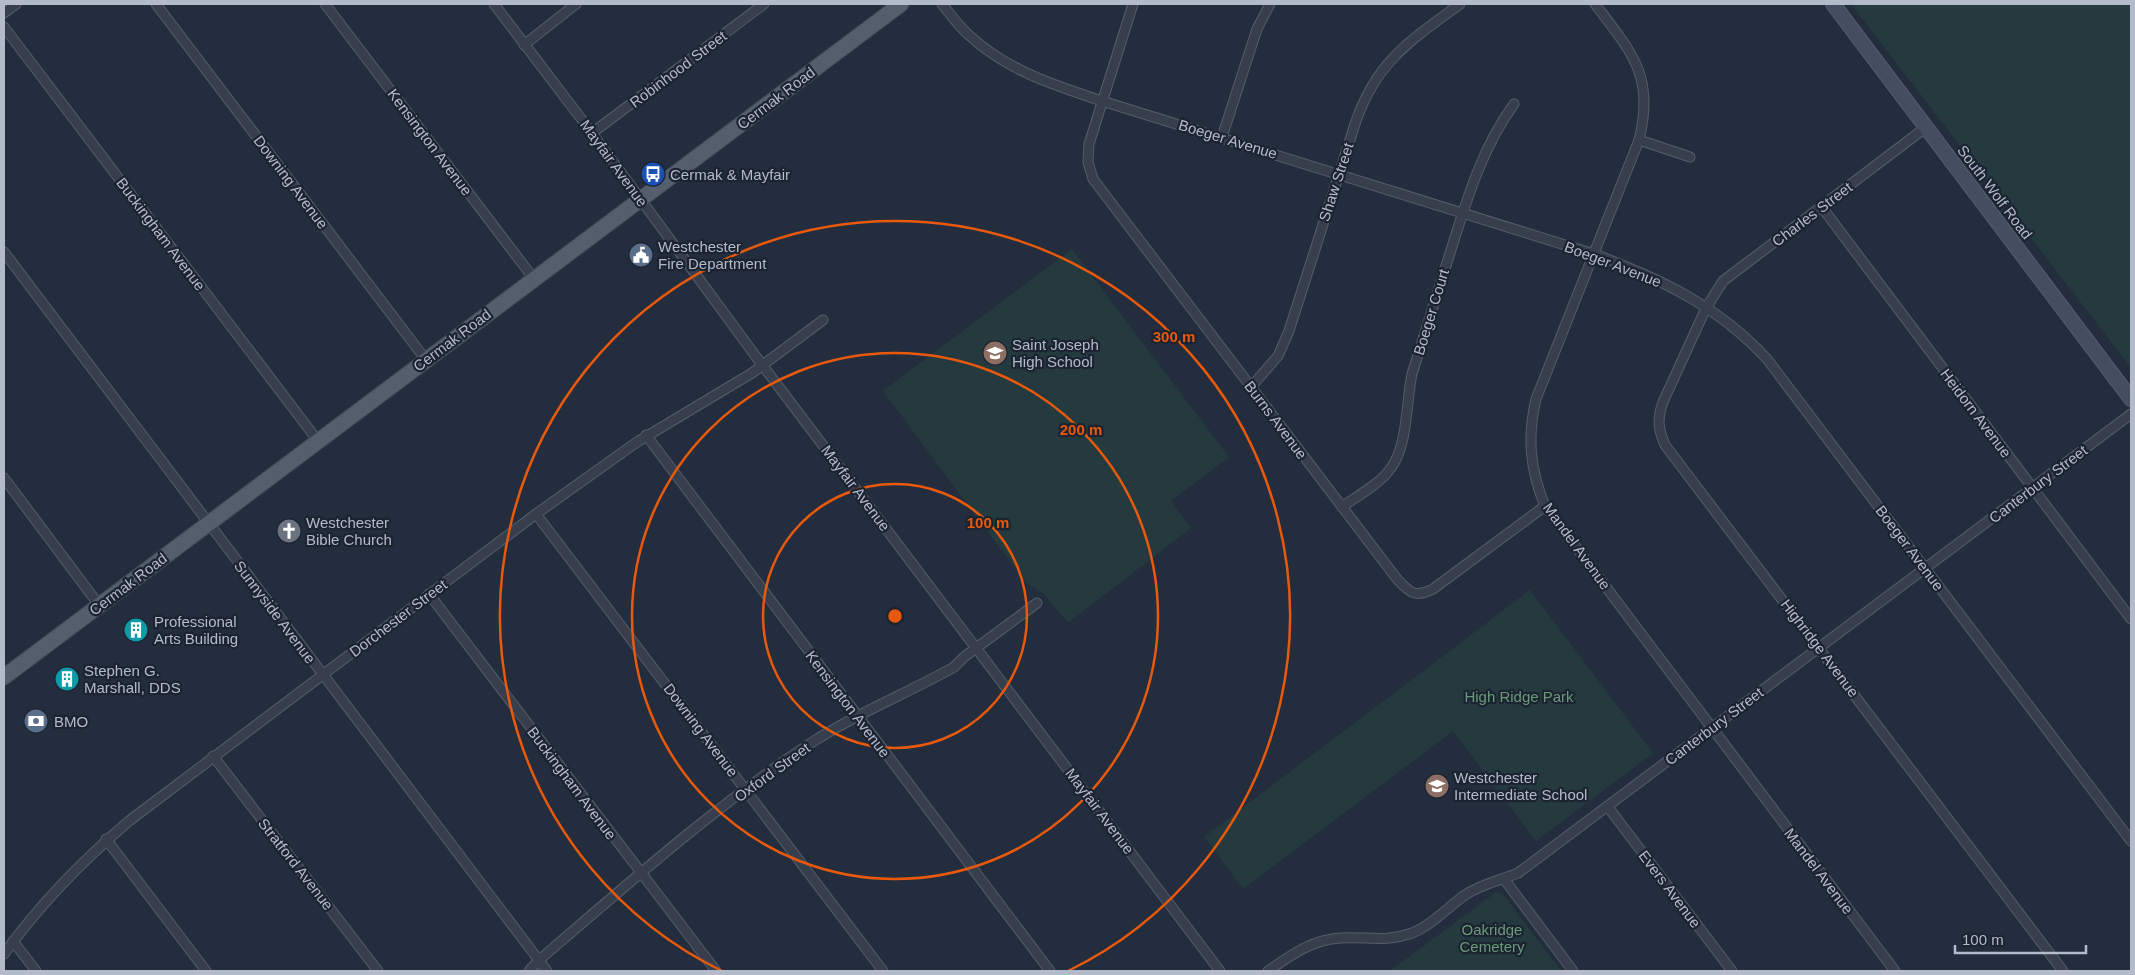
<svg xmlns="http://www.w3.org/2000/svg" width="2135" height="975" font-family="Arial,sans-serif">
<rect width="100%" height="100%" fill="#232d3d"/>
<g fill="#253a3e">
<polygon points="1851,4 2131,4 2131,368"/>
<polygon points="1072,249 1229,457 1171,501 1191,528 1068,623 1044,594 1026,583 883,391"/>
<polygon points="1530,590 1653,753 1536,841 1453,731 1243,889 1204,837"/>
<polygon points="1496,892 1502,893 1561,971 1390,971"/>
</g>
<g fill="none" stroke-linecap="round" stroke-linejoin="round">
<defs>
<g id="street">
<polyline points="156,4 426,360"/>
<polyline points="325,4 534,279"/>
<polyline points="494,4 592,133 757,358 1220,971"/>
<path d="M942,4C951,15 959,27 970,36C1008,71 1054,85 1102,101L1594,254C1661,279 1718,306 1767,359L2131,841"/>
<path d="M1133,4L1089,144L1088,162L1093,179L1397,579C1410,593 1415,598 1433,589L1545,506"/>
<path d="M1595,4C1632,53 1655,76 1639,140L1536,399C1527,437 1530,470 1545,506L1895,971"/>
<polyline points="4,13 16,4"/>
<polyline points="4,27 318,441"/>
<polyline points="524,45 576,4"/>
<path d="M1925,128L1723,281L1706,308L1663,402C1657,419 1658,429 1665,445L2063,971"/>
<polyline points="592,133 764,4"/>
<polyline points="1222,137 1257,29 1270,4"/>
<polyline points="1639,140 1690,157"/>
<polyline points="1821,206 2131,619"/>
<polyline points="4,252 547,971"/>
<path d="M1251,387L1278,356L1289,331L1356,121C1377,61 1411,40 1460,4"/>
<polyline points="646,435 1050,971"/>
<polyline points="4,478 99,605"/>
<path d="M1342,507C1357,496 1380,484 1391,468C1408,445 1406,402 1412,374C1425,333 1438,291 1451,250C1467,199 1482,148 1514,104"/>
<polyline points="536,514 883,971"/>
<polyline points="429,594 716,971"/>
<polyline points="213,756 378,971"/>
<polyline points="1608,807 1732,971"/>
<polyline points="106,839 206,971"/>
<polyline points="1504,879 1573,971"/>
<polyline points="13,941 36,971"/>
<path d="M4,954C40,904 82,861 129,821L536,514L637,442L752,373L823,320"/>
<path d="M529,971L539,960C628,884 716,805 814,741C859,712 908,693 954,667L964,657L1037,603"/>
<path d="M1268,971C1291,955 1311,940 1340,938C1368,936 1383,943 1412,933C1432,925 1448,907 1465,895C1481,884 1501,880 1518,873L2131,414"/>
</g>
<polyline id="secondary" points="1833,4 2131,399"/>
<polyline id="primary" points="4,677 901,4"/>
</defs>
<use href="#street" stroke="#555d6b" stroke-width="11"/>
<use href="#secondary" stroke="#555d6b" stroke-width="16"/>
<use href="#primary" stroke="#404856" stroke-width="17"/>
<use href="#street" stroke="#373f4d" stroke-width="9"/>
<use href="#secondary" stroke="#454e60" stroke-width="14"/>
<use href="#primary" stroke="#555e6d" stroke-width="15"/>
</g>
<g fill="none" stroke="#e8590c" stroke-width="2.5">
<circle cx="895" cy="616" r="132"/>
<circle cx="895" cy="616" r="263"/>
<path d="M722 971A395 395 0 1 1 1068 971"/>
</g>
<defs>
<symbol id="bus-disc" viewBox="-11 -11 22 22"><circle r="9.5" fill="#1a4fb4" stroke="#1c2432"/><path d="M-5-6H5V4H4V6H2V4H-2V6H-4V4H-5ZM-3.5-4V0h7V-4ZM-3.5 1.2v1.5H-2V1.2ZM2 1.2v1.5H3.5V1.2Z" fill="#fff"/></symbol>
<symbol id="civic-disc" viewBox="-11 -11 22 22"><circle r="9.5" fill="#5c6f8a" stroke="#1c2432"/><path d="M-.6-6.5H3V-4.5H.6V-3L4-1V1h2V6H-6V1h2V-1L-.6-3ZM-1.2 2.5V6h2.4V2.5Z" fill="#fff"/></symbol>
<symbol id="school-disc" viewBox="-11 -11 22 22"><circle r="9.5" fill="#8d6e63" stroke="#1c2432"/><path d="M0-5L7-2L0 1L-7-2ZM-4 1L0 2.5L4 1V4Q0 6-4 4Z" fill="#fff"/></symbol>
<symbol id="church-disc" viewBox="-11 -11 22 22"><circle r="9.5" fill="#6b7280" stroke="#1c2432"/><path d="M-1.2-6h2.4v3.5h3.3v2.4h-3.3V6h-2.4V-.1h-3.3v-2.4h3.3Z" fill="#fff"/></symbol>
<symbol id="building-disc" viewBox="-11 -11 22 22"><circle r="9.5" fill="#0f9aa8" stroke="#1c2432"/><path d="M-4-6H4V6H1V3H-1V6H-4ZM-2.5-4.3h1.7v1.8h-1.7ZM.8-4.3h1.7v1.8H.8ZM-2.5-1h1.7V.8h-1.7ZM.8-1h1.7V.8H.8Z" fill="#fff"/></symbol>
<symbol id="bank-disc" viewBox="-11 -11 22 22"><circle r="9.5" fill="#5c6f8a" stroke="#1c2432"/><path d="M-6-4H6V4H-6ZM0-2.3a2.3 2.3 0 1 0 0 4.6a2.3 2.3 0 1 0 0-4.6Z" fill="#fff"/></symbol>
</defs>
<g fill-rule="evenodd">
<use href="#bus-disc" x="639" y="160" width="28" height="28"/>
<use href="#civic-disc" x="627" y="241" width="28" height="28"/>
<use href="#school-disc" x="981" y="339" width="28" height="28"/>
<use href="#church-disc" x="275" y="517" width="28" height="28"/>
<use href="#building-disc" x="122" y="616" width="28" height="28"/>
<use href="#building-disc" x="53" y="665" width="28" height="28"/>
<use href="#bank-disc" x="22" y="707" width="28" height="28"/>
<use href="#school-disc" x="1423" y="772" width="28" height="28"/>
</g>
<g text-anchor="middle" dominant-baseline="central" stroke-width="4.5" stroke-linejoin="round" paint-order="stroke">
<g font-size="15" fill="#b3bac9" stroke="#1c2432">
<text transform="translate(678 69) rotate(-37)">Robinhood Street</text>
<text transform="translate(776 98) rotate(-37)">Cermak Road</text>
<text transform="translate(1228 139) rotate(17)">Boeger Avenue</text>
<text transform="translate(430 142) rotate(53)">Kensington Avenue</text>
<text transform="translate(614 163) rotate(54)">Mayfair Avenue</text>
<text transform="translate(291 182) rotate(53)">Downing Avenue</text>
<text transform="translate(1336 182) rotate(-72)">Shaw Street</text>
<text transform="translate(1995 192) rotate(53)">South Wolf Road</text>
<text transform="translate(1812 214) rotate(-37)">Charles Street</text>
<text transform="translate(161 234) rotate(53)">Buckingham Avenue</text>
<text transform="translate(1613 264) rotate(21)">Boeger Avenue</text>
<text transform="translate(1431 312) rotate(-73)">Boeger Court</text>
<text transform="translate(452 340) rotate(-37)">Cermak Road</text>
<text transform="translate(1976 413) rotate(53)">Heidorn Avenue</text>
<text transform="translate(1276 420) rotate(53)">Burns Avenue</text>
<text transform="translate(2038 484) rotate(-37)">Canterbury Street</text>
<text transform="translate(856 488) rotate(53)">Mayfair Avenue</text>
<text transform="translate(1577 546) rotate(54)">Mandel Avenue</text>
<text transform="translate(1910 548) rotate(53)">Boeger Avenue</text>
<text transform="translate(128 584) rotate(-37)">Cermak Road</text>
<text transform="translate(275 612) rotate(53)">Sunnyside Avenue</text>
<text transform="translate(398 618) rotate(-37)">Dorchester Street</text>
<text transform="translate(1820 648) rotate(53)">Highridge Avenue</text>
<text transform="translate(848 704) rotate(53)">Kensington Avenue</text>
<text transform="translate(1714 726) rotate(-37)">Canterbury Street</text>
<text transform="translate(701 730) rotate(53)">Downing Avenue</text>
<text transform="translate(772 772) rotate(-36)">Oxford Street</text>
<text transform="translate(572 783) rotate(53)">Buckingham Avenue</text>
<text transform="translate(1100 811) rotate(53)">Mayfair Avenue</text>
<text transform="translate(296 864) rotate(52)">Stratford Avenue</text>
<text transform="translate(1819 871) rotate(53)">Mandel Avenue</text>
<text transform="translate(1670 889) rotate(53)">Evers Avenue</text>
</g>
<g font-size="15" fill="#b3bac9" stroke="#1c2432" text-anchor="start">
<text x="670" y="174">Cermak &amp; Mayfair</text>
<text x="658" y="246">Westchester<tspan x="658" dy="17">Fire Department</tspan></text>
<text x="1012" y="344">Saint Joseph<tspan x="1012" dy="17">High School</tspan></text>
<text x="306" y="522">Westchester<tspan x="306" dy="17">Bible Church</tspan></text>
<text x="154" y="621">Professional<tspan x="154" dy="17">Arts Building</tspan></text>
<text x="84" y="670">Stephen G.<tspan x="84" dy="17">Marshall, DDS</tspan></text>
<text x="54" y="721">BMO</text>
<text x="1454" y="777">Westchester<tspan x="1454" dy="17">Intermediate School</tspan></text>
</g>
<g font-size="15" fill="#6a9a77" stroke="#1c2432">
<text x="1519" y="696">High Ridge Park</text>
<text x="1492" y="929">Oakridge<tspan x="1492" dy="17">Cemetery</tspan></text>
</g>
</g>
<circle cx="895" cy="616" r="8" fill="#e8590c" stroke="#1c2432" stroke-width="2.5"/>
<g font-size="15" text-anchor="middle" font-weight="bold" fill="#e8590c" stroke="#1c2432" stroke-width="4.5" stroke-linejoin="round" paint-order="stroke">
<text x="1174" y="342">300 m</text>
<text x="1081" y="435">200 m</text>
<text x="988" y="528">100 m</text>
</g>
<rect width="2135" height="975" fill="none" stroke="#b3bac9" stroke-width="10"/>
<path d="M1955 945v8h131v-8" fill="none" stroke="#b3bac9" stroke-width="2.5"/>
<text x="1962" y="945" font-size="15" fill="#b3bac9" stroke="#1c2432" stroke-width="4" paint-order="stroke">100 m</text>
</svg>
